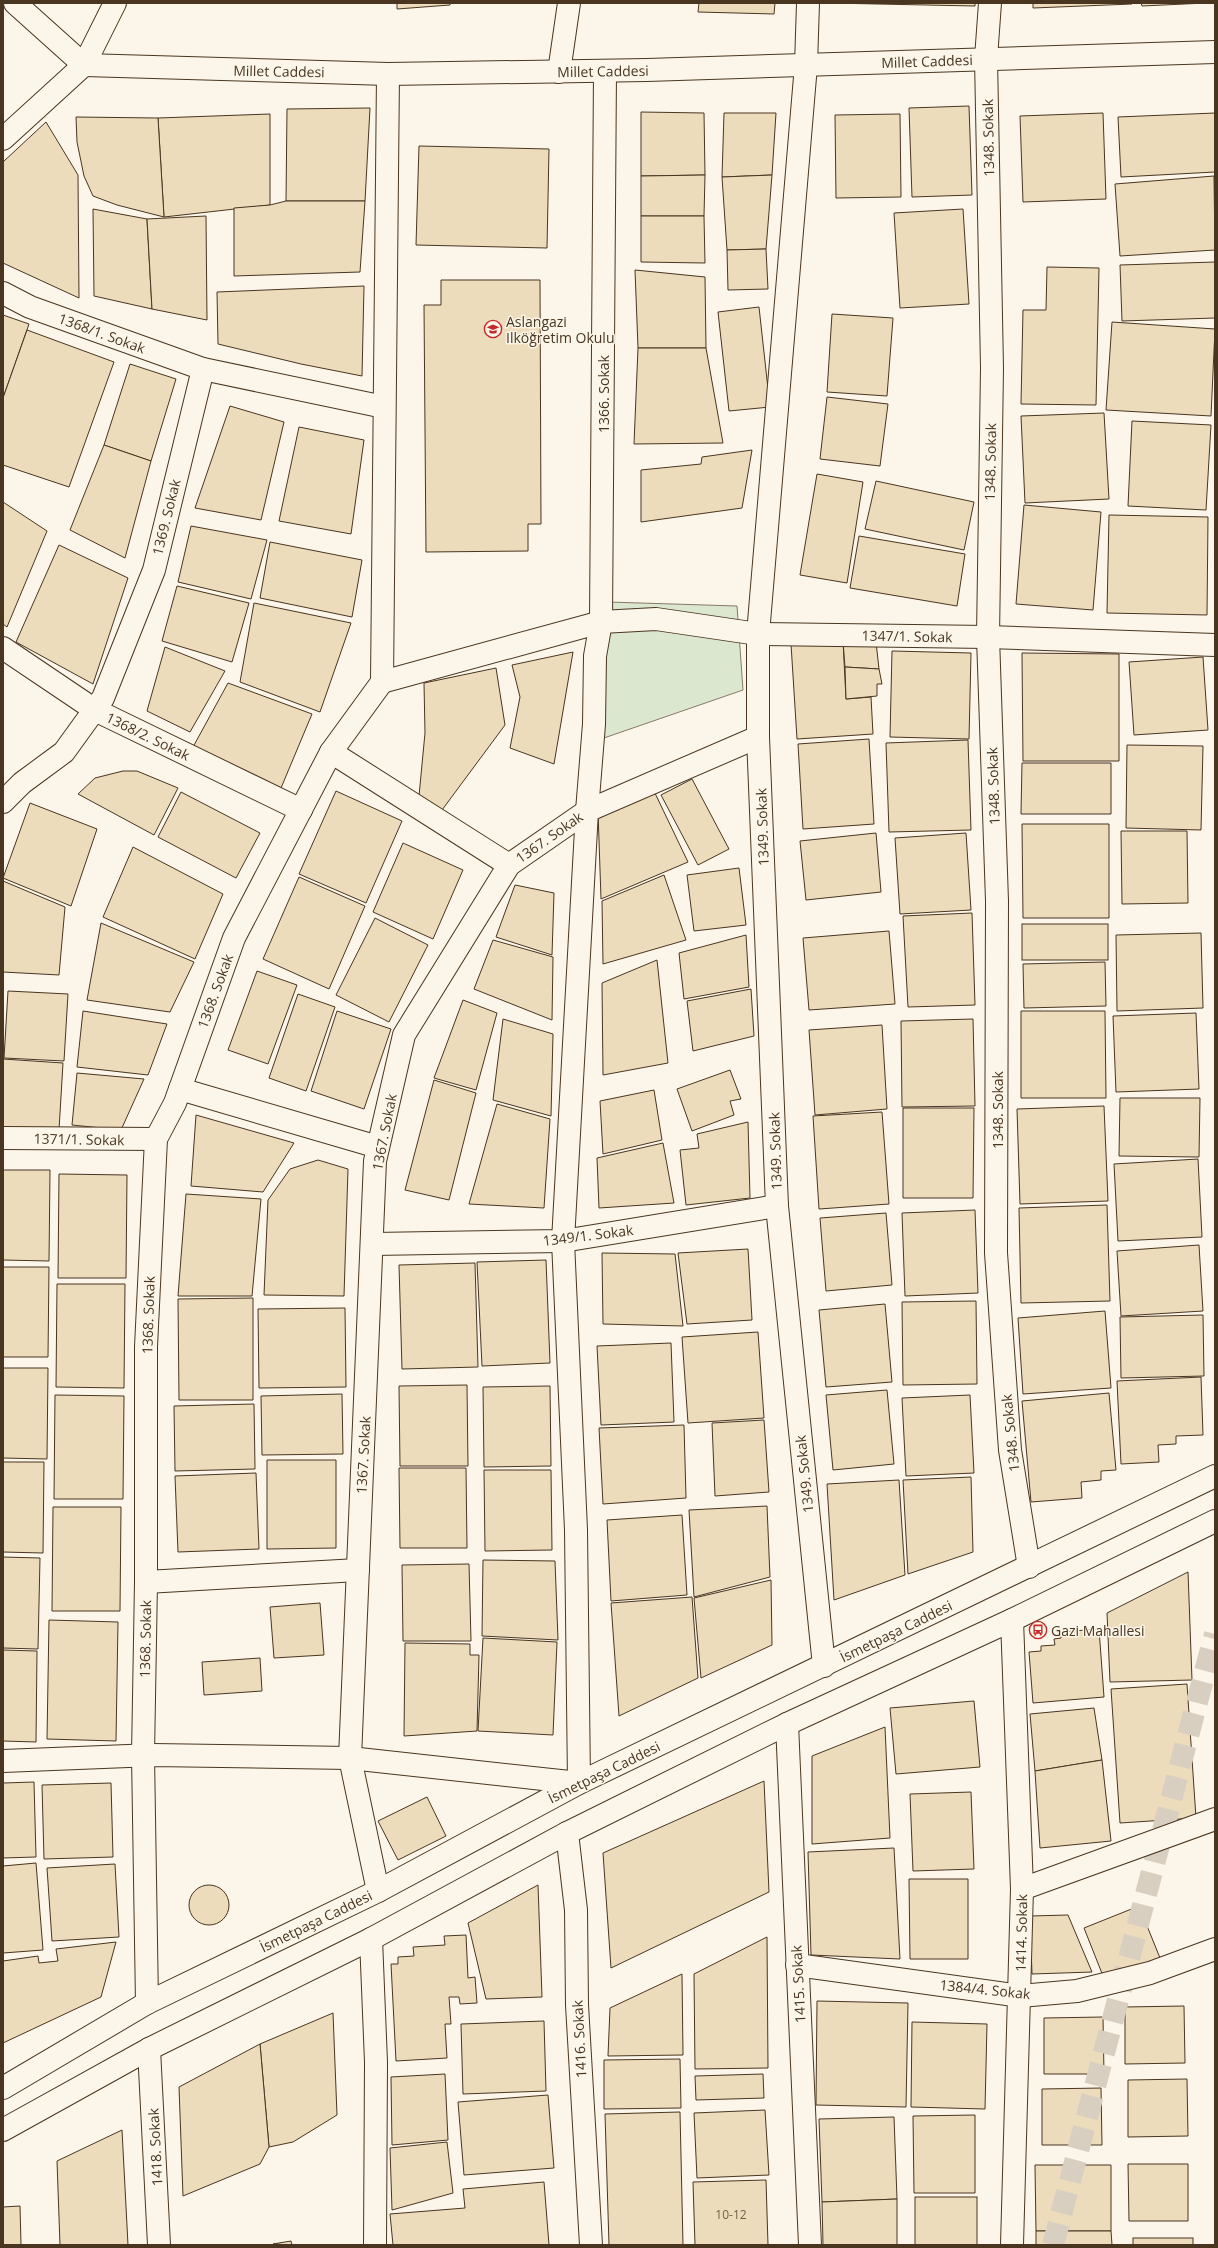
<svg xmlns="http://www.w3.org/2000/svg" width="1218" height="2248" font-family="'Open Sans',sans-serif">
<rect width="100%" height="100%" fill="#fbf6e9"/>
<polygon fill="#dce7d0" stroke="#887966" points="608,602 737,606 743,690 601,739"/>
<g fill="#ecdcbc" stroke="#4a3520">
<polygon points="397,3 450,3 450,5 397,9"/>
<polygon points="699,3 775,3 774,14 698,12"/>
<polygon points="829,3 975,3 975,6"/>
<polygon points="1033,3 1132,3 1132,4 1033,8"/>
<polygon points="1141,3 1206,3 1142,6"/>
<polygon points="969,106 972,195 912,197 909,108"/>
<polygon points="370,108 365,201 286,201 287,109"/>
<polygon points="641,112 704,113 705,175 641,176"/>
<polygon points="724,113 776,113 772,175 722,177"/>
<polygon points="1103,113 1106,199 1023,202 1020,116"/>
<polygon points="1215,113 1215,172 1121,177 1118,117"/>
<polygon points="270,114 270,205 164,217 158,118"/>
<polygon points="900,114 901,197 836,198 835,115"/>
<polygon points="76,117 158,118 164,217 117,205 93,196 84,176 77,142"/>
<polygon points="46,122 78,175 79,298 3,263 3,162"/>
<polygon points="419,146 549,149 547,248 416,245"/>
<polygon points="705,175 704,216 641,216 641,176"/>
<polygon points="772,175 766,249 727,250 722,177"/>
<polygon points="1214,176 1215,250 1120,256 1115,184"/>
<polygon points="286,201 365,201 360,272 234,276 234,208 270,205"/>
<polygon points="93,209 147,219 152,309 94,296"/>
<polygon points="963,209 969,304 900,308 894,213"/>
<polygon points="206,216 207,320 152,309 147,219"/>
<polygon points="641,216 704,216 705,263 641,262"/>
<polygon points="766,249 768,289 728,290 727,250"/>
<polygon points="1215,262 1215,318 1122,321 1120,265"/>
<polygon points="1047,267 1099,268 1096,405 1021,404 1023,310 1046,310"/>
<polygon points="635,270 705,277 706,348 638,348"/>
<polygon points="441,280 540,280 541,524 528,524 528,551 426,552 424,305 441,305"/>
<polygon points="364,286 362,376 301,364 218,344 217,292"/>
<polygon points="759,307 770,407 729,411 718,312"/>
<polygon points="832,314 893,318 887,396 827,392"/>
<polygon points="3,315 29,324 3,398"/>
<polygon points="1112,322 1215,329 1211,416 1106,410"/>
<polygon points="27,330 114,362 69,487 3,465 3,398"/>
<polygon points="638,348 706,348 723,443 634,444"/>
<polygon points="130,364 176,379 151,461 104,445"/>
<polygon points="827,397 888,404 880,466 820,459"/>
<polygon points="230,406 284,422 261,520 195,508"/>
<polygon points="1104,413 1109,499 1025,503 1021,416"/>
<polygon points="1132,421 1211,425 1206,510 1128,506"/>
<polygon points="299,427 364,440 351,534 279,521"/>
<polygon points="104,445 151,461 125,558 70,530"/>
<polygon points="752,450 742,508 641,522 641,470 701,464 702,457"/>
<polygon points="817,474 863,482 847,583 800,575"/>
<polygon points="876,481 974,502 964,550 865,529"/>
<polygon points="3,502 47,531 7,627 3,624"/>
<polygon points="1024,505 1101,512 1093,610 1016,604"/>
<polygon points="1109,515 1208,517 1207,615 1107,613"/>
<polygon points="191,526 267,540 251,599 178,582"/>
<polygon points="859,536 965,554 957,606 850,588"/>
<polygon points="270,542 362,560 352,617 260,598"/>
<polygon points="59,545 128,578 93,684 16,642"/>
<polygon points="177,586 249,603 232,662 162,641"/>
<polygon points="254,603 351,623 320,712 240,682"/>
<polygon points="843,641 846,699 871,697 873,734 797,739 791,644"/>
<polygon points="843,641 876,642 879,669 845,667"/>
<polygon points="165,647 225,671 190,732 147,711"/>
<polygon points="892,651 971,653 969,739 890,737"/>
<polygon points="573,652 554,764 510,748 520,697 512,665"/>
<polygon points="1022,653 1119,654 1119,761 1023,761"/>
<polygon points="1203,657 1208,730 1134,735 1129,662"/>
<polygon points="845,667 879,669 882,684 877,684 877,696 846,699"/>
<polygon points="496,668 505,725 442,810 419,796 425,733 424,683"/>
<polygon points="228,683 312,714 281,788 193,747"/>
<polygon points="869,739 874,824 803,829 798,744"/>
<polygon points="968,740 971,830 889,832 886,743"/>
<polygon points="1127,745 1203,746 1201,830 1126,828"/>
<polygon points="1022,763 1111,763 1111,814 1021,814"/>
<polygon points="123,771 137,771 178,788 154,835 78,794 95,778"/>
<polygon points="692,779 729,849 698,865 661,795"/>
<polygon points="653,789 688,862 601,899 598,811"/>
<polygon points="336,791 402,821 366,903 299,874"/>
<polygon points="181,792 260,833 236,878 158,837"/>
<polygon points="30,803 97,829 71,906 3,878"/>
<polygon points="1022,824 1109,824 1109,918 1023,918"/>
<polygon points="1121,831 1187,831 1188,903 1122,904"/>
<polygon points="876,833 881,892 806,900 800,841"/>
<polygon points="966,833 971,910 900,914 895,838"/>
<polygon points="403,843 463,870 433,939 373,912"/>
<polygon points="133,847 223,894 195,959 103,917"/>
<polygon points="739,868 746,925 694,931 687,875"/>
<polygon points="664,875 686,940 603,964 602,901"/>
<polygon points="299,877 365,906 329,989 263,959"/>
<polygon points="3,881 65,907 59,975 3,972"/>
<polygon points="515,885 554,893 552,955 496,937"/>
<polygon points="972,913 975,1005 908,1007 903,916"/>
<polygon points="375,918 428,945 389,1022 336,995"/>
<polygon points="101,923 194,962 170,1012 87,1000"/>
<rect x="1022" y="924" width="86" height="36"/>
<polygon points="889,931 895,1004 809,1010 803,938"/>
<polygon points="1201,933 1203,1008 1117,1011 1116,935"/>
<polygon points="746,935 749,987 684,999 679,953"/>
<polygon points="493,940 553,957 552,1020 474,989"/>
<polygon points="657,960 668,1063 603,1075 602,983"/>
<polygon points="1105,962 1106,1006 1024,1008 1023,964"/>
<polygon points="257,971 297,985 268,1064 228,1050"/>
<polygon points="751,989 754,1036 693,1051 687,1001"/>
<polygon points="8,991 68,994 64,1061 4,1058"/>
<polygon points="298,994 335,1007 306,1091 269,1078"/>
<polygon points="463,1000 497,1013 476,1090 434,1078"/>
<polygon points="83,1011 167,1024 148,1075 77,1067"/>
<polygon points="337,1011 391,1029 364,1109 311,1091"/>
<polygon points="1021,1011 1105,1011 1106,1098 1021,1098"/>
<polygon points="1196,1013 1199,1089 1116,1092 1113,1016"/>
<polygon points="503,1019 553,1034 551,1116 493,1100"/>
<polygon points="973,1019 975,1106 902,1107 901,1021"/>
<polygon points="882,1025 887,1109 815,1115 809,1030"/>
<polygon points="3,1059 63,1063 59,1130 3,1127"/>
<polygon points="730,1070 741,1099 730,1101 734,1115 692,1131 677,1089"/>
<polygon points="77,1073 144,1079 121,1130 72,1125"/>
<polygon points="434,1080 476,1093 449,1200 405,1190"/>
<polygon points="654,1090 662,1140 603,1154 600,1101"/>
<polygon points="1120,1098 1200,1098 1199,1157 1119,1156"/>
<polygon points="497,1104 550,1119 544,1208 469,1204"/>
<polygon points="1104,1106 1108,1201 1020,1204 1017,1109"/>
<polygon points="903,1108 974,1108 973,1198 903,1198"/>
<polygon points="882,1112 889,1204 819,1209 813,1116"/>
<polygon points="196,1115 294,1143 263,1192 191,1186"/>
<polygon points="748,1122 750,1198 686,1205 680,1150 699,1148 697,1134"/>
<polygon points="663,1143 674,1203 599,1208 597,1158"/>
<polygon points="1198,1159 1202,1237 1118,1241 1114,1164"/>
<polygon points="318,1160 348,1169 344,1296 264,1295 268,1200 290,1169"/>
<polygon points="3,1170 50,1170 49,1261 3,1260"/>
<polygon points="59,1174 127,1175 126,1278 58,1278"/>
<polygon points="186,1194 261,1199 252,1296 178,1296"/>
<polygon points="1107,1205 1110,1301 1021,1303 1019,1208"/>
<polygon points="975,1210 978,1293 905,1296 902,1213"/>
<polygon points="886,1213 892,1285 826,1291 820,1218"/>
<polygon points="1199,1245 1203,1311 1121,1316 1117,1251"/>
<polygon points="748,1249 752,1320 687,1324 678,1253"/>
<polygon points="602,1253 675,1254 683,1326 603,1324"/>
<polygon points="546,1260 550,1363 482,1366 477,1262"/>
<polygon points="475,1263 478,1367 402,1369 399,1265"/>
<polygon points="3,1267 49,1267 48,1357 3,1357"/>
<polygon points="57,1284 125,1284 124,1388 56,1387"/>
<polygon points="253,1298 253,1400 179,1400 178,1299"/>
<polygon points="976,1301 977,1384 903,1385 902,1302"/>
<polygon points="885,1304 892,1382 826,1387 819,1310"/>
<polygon points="345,1308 346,1387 259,1388 258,1309"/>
<polygon points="1105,1311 1111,1388 1023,1394 1018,1318"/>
<polygon points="1203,1315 1204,1376 1121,1378 1120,1317"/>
<polygon points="758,1332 764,1418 688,1423 682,1337"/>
<polygon points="671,1343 674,1422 601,1425 597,1346"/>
<polygon points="3,1368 48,1368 47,1459 3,1458"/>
<polygon points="1201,1377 1203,1435 1176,1436 1176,1444 1158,1445 1159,1462 1121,1464 1117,1381"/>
<polygon points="467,1385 468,1466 400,1466 399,1386"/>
<polygon points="550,1386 551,1466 484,1467 483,1387"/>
<polygon points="887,1390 894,1464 833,1470 826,1395"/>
<polygon points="1109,1393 1116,1470 1101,1471 1101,1480 1081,1482 1082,1498 1031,1502 1022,1401"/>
<polygon points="342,1394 343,1454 262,1455 261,1396"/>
<polygon points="55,1395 124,1396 123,1499 54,1499"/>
<polygon points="970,1395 974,1473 906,1476 902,1398"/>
<polygon points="254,1404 255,1469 175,1471 174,1406"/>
<polygon points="764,1420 769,1492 715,1496 712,1423"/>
<polygon points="684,1425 686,1498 603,1504 599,1428"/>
<polygon points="267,1460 336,1460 336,1548 267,1549"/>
<polygon points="3,1462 44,1462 43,1553 3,1552"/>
<polygon points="399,1468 466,1468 467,1548 400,1548"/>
<polygon points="484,1470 551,1470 552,1550 485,1551"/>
<polygon points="256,1473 259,1549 178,1552 175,1476"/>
<polygon points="971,1477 973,1552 908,1574 903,1480"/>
<polygon points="899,1480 905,1575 834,1600 827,1484"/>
<polygon points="767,1506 770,1577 694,1597 689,1510"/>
<polygon points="53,1507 121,1507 120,1611 52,1611"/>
<polygon points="682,1515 687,1595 611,1601 607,1520"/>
<polygon points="3,1557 40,1558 38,1649 3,1648"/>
<polygon points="483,1560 555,1561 558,1640 482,1636"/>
<polygon points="469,1564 471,1641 403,1641 402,1565"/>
<polygon points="1188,1572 1192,1680 1110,1682 1107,1613"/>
<polygon points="771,1580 772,1645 701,1678 694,1598"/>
<polygon points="692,1597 698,1678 619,1716 611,1603"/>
<polygon points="320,1603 324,1655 274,1658 270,1607"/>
<polygon points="49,1620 118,1622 116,1741 47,1739"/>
<polygon points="1099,1629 1104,1697 1033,1703 1029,1652 1041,1651 1041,1646 1055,1645 1054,1639 1061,1638 1060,1632"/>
<polygon points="483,1638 557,1642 553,1735 478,1731"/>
<polygon points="405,1643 470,1644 470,1655 479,1655 477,1731 404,1736"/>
<polygon points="3,1650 37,1651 36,1742 3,1741"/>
<polygon points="260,1658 262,1691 204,1695 202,1662"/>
<polygon points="1187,1684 1196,1818 1120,1823 1111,1689"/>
<polygon points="974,1701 980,1767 896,1774 890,1708"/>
<polygon points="1094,1708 1102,1760 1035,1771 1030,1714"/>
<polygon points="885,1727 890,1838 812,1844 812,1756"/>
<polygon points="1102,1760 1111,1841 1040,1848 1035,1771"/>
<polygon points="764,1781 769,1892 611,1968 603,1853"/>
<polygon points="34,1782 36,1857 3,1858 3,1783"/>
<polygon points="111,1783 113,1857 44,1859 42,1785"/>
<polygon points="971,1792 974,1869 913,1871 910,1794"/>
<polygon points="427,1797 446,1836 398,1860 378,1821"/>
<polygon points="894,1848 900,1959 811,1955 808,1852"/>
<polygon points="36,1863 43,1950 3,1953 3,1866"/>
<polygon points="115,1864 119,1937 52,1941 47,1868"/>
<polygon points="909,1879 968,1879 968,1959 910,1959"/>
<polygon points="538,1885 542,1997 486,1999 468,1923"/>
<circle cx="209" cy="1905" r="20"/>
<polygon points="1139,1906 1160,1958 1105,1981 1084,1928"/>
<polygon points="1068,1915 1092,1972 1032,1974 1030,1916"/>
<polygon points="466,1935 468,1978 475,1977 477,2003 460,2004 459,1997 449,1997 451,2024 445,2024 447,2058 396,2061 391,1964 398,1964 398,1957 414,1956 413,1947 445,1945 444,1936"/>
<polygon points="767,1937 768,2068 695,2069 694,1974"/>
<polygon points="116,1942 101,1997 3,2043 3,1961 38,1956 39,1963 58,1961 56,1949"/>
<polygon points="682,1974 683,2055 608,2056 610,2008"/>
<polygon points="817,2001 908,2003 906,2107 816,2105"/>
<polygon points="1184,2006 1185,2063 1125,2064 1125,2007"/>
<polygon points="333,2013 337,2115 293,2142 269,2147 260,2044"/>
<polygon points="1103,2017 1104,2074 1044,2074 1044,2018"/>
<polygon points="544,2021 546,2091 463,2094 461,2024"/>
<polygon points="912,2022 987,2024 985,2109 911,2107"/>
<polygon points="260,2044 269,2147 260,2164 183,2196 179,2087"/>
<polygon points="680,2059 681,2108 604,2109 604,2060"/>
<polygon points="445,2074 448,2140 392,2145 391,2077"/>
<polygon points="763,2074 764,2098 696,2100 695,2076"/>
<polygon points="1187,2079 1188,2136 1128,2137 1128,2080"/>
<polygon points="1101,2088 1102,2145 1042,2145 1042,2089"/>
<polygon points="548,2095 554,2168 464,2175 458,2102"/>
<polygon points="765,2110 769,2175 697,2178 694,2113"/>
<polygon points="680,2112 683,2245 609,2245 605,2114"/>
<polygon points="975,2115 975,2193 914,2193 913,2116"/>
<polygon points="894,2117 897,2199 822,2202 819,2119"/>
<polygon points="122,2130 128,2245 60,2245 57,2161"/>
<polygon points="447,2142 453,2193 392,2210 390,2148"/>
<polygon points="1128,2164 1188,2164 1188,2221 1129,2221"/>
<polygon points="1035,2165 1111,2165 1111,2231 1036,2231"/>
<polygon points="766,2180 768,2245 695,2245 693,2182"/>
<polygon points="544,2182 549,2245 393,2245 390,2214 465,2208 463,2189"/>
<rect x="915" y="2197" width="62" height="48"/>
<polygon points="897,2199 897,2245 823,2245 822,2202"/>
<polygon points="20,2206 21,2245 3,2245 3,2207"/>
<polygon points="1036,2231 1111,2231 1112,2245 1036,2245"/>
<rect x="1133" y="2238" width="60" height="7"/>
<polygon points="291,2241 292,2245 273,2244"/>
</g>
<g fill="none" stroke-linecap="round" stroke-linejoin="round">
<polyline stroke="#d8cfc1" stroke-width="22" stroke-dasharray="22 11" stroke-linecap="butt" points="1053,2245 1215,1634"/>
<defs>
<g id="minor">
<polyline points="15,3 84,65"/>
<polyline points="808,3 806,65 758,634 758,737 777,1206 824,1666"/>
<polyline points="990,3 986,58 992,368 988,637 997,901 996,1253 1010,1450 1029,1567"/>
<polyline points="605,71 601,622 656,619 758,634 988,637 1215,645"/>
<polyline points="559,72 569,3"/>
<polyline points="3,293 30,307 203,369"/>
<polyline points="3,648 95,710 301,810"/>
<polyline points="331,752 509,865"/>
<polyline points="3,802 22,783 64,752 103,698 154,570 203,369 384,407"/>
<polyline points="180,1089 378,1147"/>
<polyline points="3,1138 156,1139"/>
<polyline points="373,1244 563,1241 777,1206"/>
<polyline points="146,1582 358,1570"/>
<polyline points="787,1724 810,2245"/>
<polyline points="3,1761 153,1755 350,1758 579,1783 576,1530 563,1241 587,811 594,724 595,656 601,622 382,682 388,74"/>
<polyline points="567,1833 576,1910 577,2005 591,2245"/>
<polyline points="1022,1889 1215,1819"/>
<polyline points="378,1891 350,1758 375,1161 404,1035 509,865 587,811 758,737"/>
<polyline points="371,1939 376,2062 375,2245"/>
<polyline points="797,1965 1020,1996 1077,1991 1150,1973 1215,1949"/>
<polyline points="147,2003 143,1755 146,1582 146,1347 156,1139 175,1103 234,938 331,752 382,682"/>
<polyline points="149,2049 159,2245"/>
<polyline points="1012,2245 1022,1889 1012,1620"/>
</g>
<polyline id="tertiary" points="3,139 84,65 115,3"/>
<polyline id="secondary" points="84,65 388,74 647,70 1215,52"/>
<g id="primary">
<polyline points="3,2088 147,2003 378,1891 579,1783 1215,1476"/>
<polyline points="3,2130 149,2049 371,1939 567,1833 787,1724 1012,1620 1215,1521"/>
</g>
</defs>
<use href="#minor" stroke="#4a3520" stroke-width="24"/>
<use href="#tertiary" stroke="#4a3520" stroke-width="24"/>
<use href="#secondary" stroke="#4a3520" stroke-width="24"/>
<use href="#primary" stroke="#4a3520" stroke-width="24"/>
<use href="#minor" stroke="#fbf6e9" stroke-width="22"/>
<use href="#tertiary" stroke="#fbf6e9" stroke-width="22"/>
<use href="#secondary" stroke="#fbf6e9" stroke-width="22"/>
<use href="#primary" stroke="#fbf6e9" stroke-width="22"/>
</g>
<defs>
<symbol id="school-ring" viewBox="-11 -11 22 22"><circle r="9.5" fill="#fbf6e9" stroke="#c62828" stroke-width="1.5"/><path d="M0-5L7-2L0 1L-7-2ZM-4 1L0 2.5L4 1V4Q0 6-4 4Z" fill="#c62828"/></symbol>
<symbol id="bus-ring" viewBox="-11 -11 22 22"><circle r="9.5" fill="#fbf6e9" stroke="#c62828" stroke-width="1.5"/><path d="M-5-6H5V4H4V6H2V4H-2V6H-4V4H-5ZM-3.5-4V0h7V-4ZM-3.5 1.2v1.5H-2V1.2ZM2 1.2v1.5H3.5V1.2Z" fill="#c62828"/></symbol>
</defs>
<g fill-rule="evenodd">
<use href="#school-ring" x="483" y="319" width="20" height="20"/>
<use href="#bus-ring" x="1028" y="1620" width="20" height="20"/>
</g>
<g text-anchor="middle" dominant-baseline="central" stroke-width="3" stroke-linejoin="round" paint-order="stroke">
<g font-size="12" fill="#725f47">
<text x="731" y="2214">10-12</text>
</g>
<g font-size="14" fill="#4a3520" stroke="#fbf6e9">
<text transform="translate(927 61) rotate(-2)">Millet Caddesi</text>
<text transform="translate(279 71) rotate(1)">Millet Caddesi</text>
<text transform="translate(603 71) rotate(-1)">Millet Caddesi</text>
<text transform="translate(988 138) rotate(-91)">1348. Sokak</text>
<text transform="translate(102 333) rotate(20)">1368/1. Sokak</text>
<text transform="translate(603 394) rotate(-90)">1366. Sokak</text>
<text transform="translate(990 462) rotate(-89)">1348. Sokak</text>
<text transform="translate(166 517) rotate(-76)">1369. Sokak</text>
<text transform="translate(907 636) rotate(1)">1347/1. Sokak</text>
<text transform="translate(148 736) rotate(26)">1368/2. Sokak</text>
<text transform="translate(993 786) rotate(-92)">1348. Sokak</text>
<text transform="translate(762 827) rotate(-92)">1349. Sokak</text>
<text transform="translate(549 837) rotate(-35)">1367. Sokak</text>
<text transform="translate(215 991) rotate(-70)">1368. Sokak</text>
<text transform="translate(997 1110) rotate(-90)">1348. Sokak</text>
<text transform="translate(384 1132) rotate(-79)">1367. Sokak</text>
<text transform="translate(79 1139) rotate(1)">1371/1. Sokak</text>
<text transform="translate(775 1151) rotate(-92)">1349. Sokak</text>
<text transform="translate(588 1235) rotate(-7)">1349/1. Sokak</text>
<text transform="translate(148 1315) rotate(-88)">1368. Sokak</text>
<text transform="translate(1010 1433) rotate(-96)">1348. Sokak</text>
<text transform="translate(363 1455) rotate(-87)">1367. Sokak</text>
<text transform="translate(804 1474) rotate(-96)">1349. Sokak</text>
<text transform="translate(896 1631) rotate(-26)">İsmetpaşa Caddesi</text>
<text transform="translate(145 1639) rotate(-89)">1368. Sokak</text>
<text transform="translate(604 1772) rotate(-26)">İsmetpaşa Caddesi</text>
<text transform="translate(316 1921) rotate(-26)">İsmetpaşa Caddesi</text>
<text transform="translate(1021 1933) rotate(-89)">1414. Sokak</text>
<text transform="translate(798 1984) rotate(-93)">1415. Sokak</text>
<text transform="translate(985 1989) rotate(6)">1384/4. Sokak</text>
<text transform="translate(579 2039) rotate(-93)">1416. Sokak</text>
<text transform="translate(155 2147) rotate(-93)">1418. Sokak</text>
</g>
<g font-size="14" fill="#4a3520" stroke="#fbf6e9" text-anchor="start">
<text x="506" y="321">Aslangazi<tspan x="506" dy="16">Ilköğretim Okulu</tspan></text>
<text x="1051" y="1630">Gazi Mahallesi</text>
</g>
</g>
<rect width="1218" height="2248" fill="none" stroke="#4a3520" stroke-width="8"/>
</svg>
